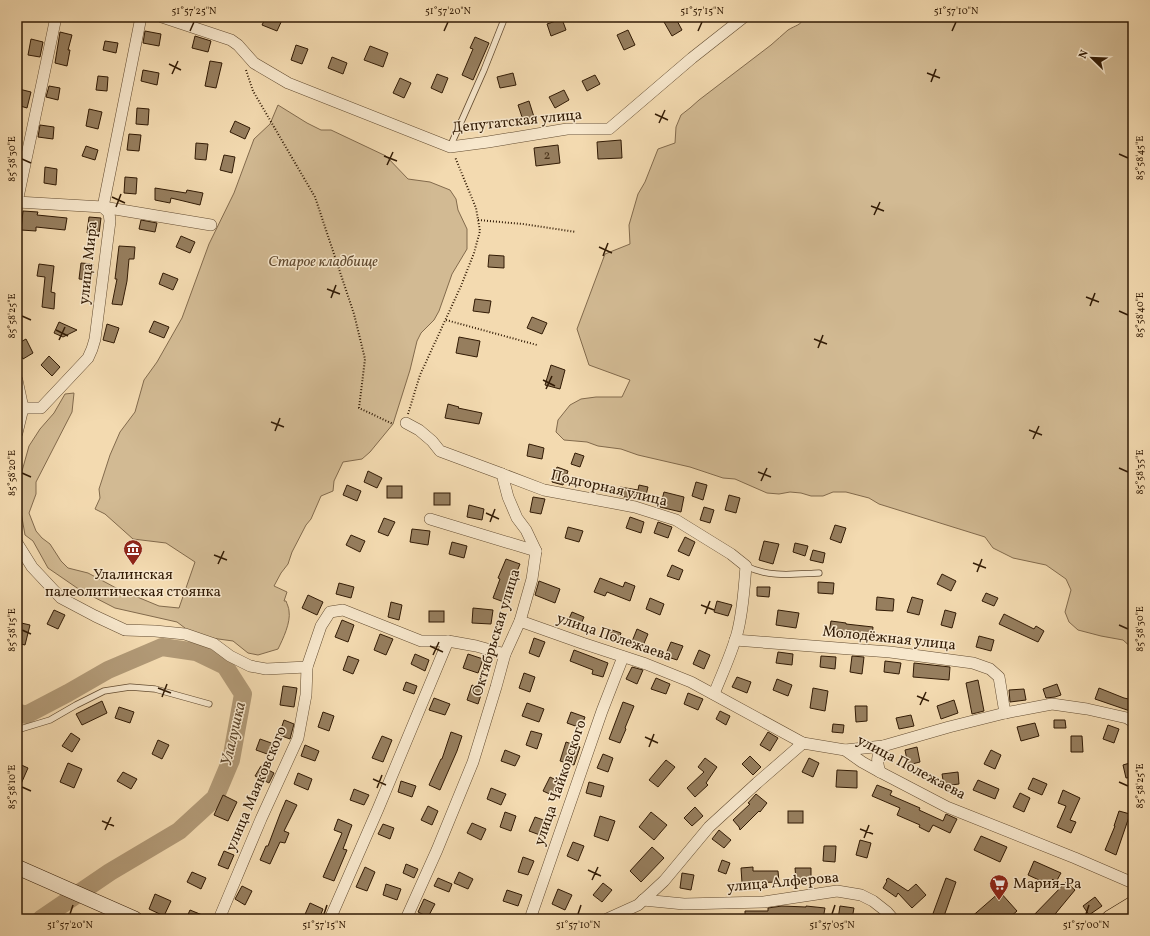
<svg xmlns="http://www.w3.org/2000/svg" width="1150" height="936" font-family="Vollkorn,serif">
<rect width="100%" height="100%" fill="#f3dab0"/>
<filter id="stains"><feTurbulence type="fractalNoise" baseFrequency=".005" numOctaves="4"/><feColorMatrix values="0 0 0 0 .2 0 0 0 0 .09 0 0 0 0 .02 0 0 0 .5 -.17"/></filter>
<radialGradient id="worn" r=".72"><stop offset=".6" stop-color="#630" stop-opacity="0"/><stop offset="1" stop-color="#630" stop-opacity=".3"/></radialGradient>
<g fill="#d2ba93" stroke="#826a4c">
<path d="M805,17H1133V649L1123,640L1101,636L1078,630L1069,622L1065,612L1071,590L1066,579L1046,565L1013,558L993,548L985,537L879,504L869,498L846,492H833L823,496H811L801,493L790,492L779,494L767,493L735,479L723,478L690,467L638,455L621,449L598,446L587,442L564,440L556,432L558,420L570,405L581,399L596,397H622L630,380L589,365L577,329L605,254L630,244L629,225L638,194L645,182L658,149L675,143L676,127L681,115L690,108L699,100L771,45C777,40 782,35 788,30C796,25 800,26 805,17Z"/>
<path d="M278,105L307,123L321,130H331L386,156L408,179L430,182L450,190L456,199L458,210L467,229V249L452,274L439,311L434,320L421,333L417,341L410,370L393,424L370,452L362,459L343,462L334,481L333,491L321,496L311,519L306,525L292,552L288,564L281,573L274,586L287,592L284,601H286C287,604 289,608 289,611C291,622 283,639 278,649L258,655L248,653L233,641L204,637L193,634L177,622L115,608L80,590L48,568L33,541L25,535L17,489L29,446L40,429L54,413L65,394L74,393L72,412L36,482V494L29,513L36,531L42,538L50,544L61,561L68,568L88,573L118,589L159,606L179,608L195,562L166,543L133,539L105,514L95,509L100,498L99,489L110,455L120,432L135,412L144,380L157,362L182,318L209,244L234,193L254,139L270,124Z"/>
</g>
<g fill="none" stroke-linecap="round" stroke-linejoin="round">
<polyline stroke="#b19976" stroke-width="18" points="17,712 26,715 68,693 108,670 162,647 196,652 225,666 243,694 231,760 215,798 179,831 110,872 41,919"/>
</g>
<g fill="#967e5e" stroke="#321b05">
<polygon points="266,17 275,17 282,20 277,31 262,25"/>
<polygon points="673,17 675,17 682,30 672,36 664,22"/>
<polygon points="562,19 566,30 551,36 547,24"/>
<polygon points="628,30 635,45 624,50 617,35"/>
<polygon points="145,31 161,34 159,46 143,43"/>
<polygon points="60,32 72,35 68,50 70,50 67,66 55,63"/>
<polygon points="195,36 211,41 208,52 192,48"/>
<polygon points="475,37 489,43 473,80 462,75 473,49 470,48"/>
<polygon points="31,39 43,42 40,57 28,55"/>
<polygon points="105,41 118,43 116,53 103,50"/>
<polygon points="296,45 308,49 302,64 291,60"/>
<polygon points="370,46 388,53 383,67 364,60"/>
<polygon points="332,57 347,63 343,74 328,68"/>
<polygon points="210,61 222,63 216,88 205,86"/>
<polygon points="143,70 159,73 157,85 141,81"/>
<polygon points="513,73 516,85 500,88 497,77"/>
<polygon points="437,74 448,78 442,93 431,88"/>
<polygon points="595,75 600,84 587,91 582,81"/>
<polygon points="98,76 108,77 107,91 96,90"/>
<polygon points="400,78 411,83 404,98 393,93"/>
<polygon points="49,86 60,88 58,100 46,97"/>
<polygon points="19,89 31,92 27,108 17,105 17,98"/>
<polygon points="564,90 569,100 555,108 549,97"/>
<polygon points="529,101 534,117 523,120 518,105"/>
<polygon points="137,108 149,109 148,125 136,124"/>
<polygon points="89,109 102,112 98,129 86,126"/>
<polygon points="235,121 250,128 245,139 230,132"/>
<polygon points="40,125 54,127 53,139 38,137"/>
<polygon points="129,134 141,135 139,151 127,150"/>
<polygon points="621,140 622,158 598,159 597,142"/>
<polygon points="196,143 208,144 206,160 195,159"/>
<polygon points="558,145 560,163 536,166 534,148"/>
<polygon points="86,146 98,150 95,160 82,156"/>
<polygon points="224,155 235,157 232,173 220,170"/>
<polygon points="45,167 57,169 56,185 44,183"/>
<polygon points="125,177 137,178 136,194 124,193"/>
<polygon points="155,188 186,193 187,190 203,193 200,205 171,198 170,203 155,200"/>
<polygon points="23,211 38,212 37,215 67,218 65,230 36,227 36,231 21,230"/>
<polygon points="89,217 101,218 99,234 87,233"/>
<polygon points="141,220 157,223 155,232 139,229"/>
<polygon points="181,236 195,242 190,253 176,247"/>
<polygon points="119,246 135,247 134,259 129,259 127,281 122,305 112,304 117,279 115,279"/>
<polygon points="489,255 504,256 504,268 488,267"/>
<polygon points="81,263 93,264 91,280 79,279"/>
<polygon points="39,264 54,266 51,292 55,293 54,309 42,307 45,277 37,276"/>
<polygon points="163,273 178,279 173,290 159,284"/>
<polygon points="475,299 491,301 489,313 473,311"/>
<polygon points="532,317 547,323 542,334 527,328"/>
<polygon points="154,321 169,327 164,338 149,332"/>
<polygon points="59,322 77,330 63,337 54,333"/>
<polygon points="107,324 119,328 114,343 103,340"/>
<polygon points="459,337 480,341 477,357 456,353"/>
<polygon points="26,339 33,353 23,359 17,348 17,344"/>
<polygon points="49,356 60,367 52,376 41,365"/>
<polygon points="551,365 565,370 560,389 545,385"/>
<polygon points="448,404 459,407 458,408 482,413 479,424 445,418"/>
<polygon points="529,444 544,448 542,459 527,456"/>
<polygon points="575,453 584,456 580,467 571,464"/>
<polygon points="557,467 568,471 563,485 552,482"/>
<polygon points="368,471 382,478 377,488 364,482"/>
<polygon points="696,482 707,485 703,500 692,496"/>
<polygon points="347,485 361,491 357,501 343,495"/>
<polygon points="639,485 648,487 645,499 631,496 631,498 619,496 620,487 638,490"/>
<rect x="387" y="486" width="15" height="12"/>
<polygon points="664,492 684,497 681,512 660,507"/>
<rect x="434" y="493" width="16" height="12"/>
<polygon points="729,495 740,498 736,513 725,510"/>
<polygon points="533,497 545,499 541,514 530,512"/>
<polygon points="469,505 484,509 482,520 467,517"/>
<polygon points="704,507 714,510 710,523 700,520"/>
<polygon points="630,517 644,522 641,533 626,528"/>
<polygon points="384,518 395,522 388,536 378,532"/>
<polygon points="658,522 672,527 668,538 654,533"/>
<polygon points="835,525 846,528 841,543 830,539"/>
<polygon points="568,527 583,531 579,542 565,538"/>
<polygon points="412,529 430,531 428,545 410,542"/>
<polygon points="351,535 365,541 360,552 346,545"/>
<polygon points="685,537 695,542 689,556 678,551"/>
<polygon points="764,541 779,544 773,564 759,560"/>
<polygon points="452,542 467,546 464,558 449,554"/>
<polygon points="795,543 808,546 805,556 793,552"/>
<polygon points="813,550 825,553 823,563 810,560"/>
<polygon points="506,559 520,564 512,584 511,583 504,602 493,598 500,579 498,578"/>
<polygon points="672,565 683,570 679,580 667,576"/>
<polygon points="942,574 956,581 951,591 937,584"/>
<polygon points="600,578 623,587 625,582 635,586 630,601 607,592 605,596 594,592"/>
<polygon points="539,581 560,589 555,603 535,595"/>
<polygon points="818,582 834,583 833,594 818,593"/>
<polygon points="339,583 354,587 351,598 336,594"/>
<polygon points="757,587 770,587 769,597 757,596"/>
<polygon points="986,593 998,598 994,606 982,601"/>
<polygon points="308,595 323,602 317,615 302,608"/>
<polygon points="877,597 894,599 893,611 876,610"/>
<polygon points="912,597 923,600 919,615 907,612"/>
<polygon points="650,598 664,604 660,615 646,609"/>
<polygon points="717,601 732,605 728,616 714,612"/>
<polygon points="391,602 402,605 399,620 388,617"/>
<polygon points="473,608 493,610 491,624 472,623"/>
<polygon points="54,610 65,615 58,629 47,624"/>
<polygon points="778,610 799,613 796,628 776,625"/>
<polygon points="945,610 956,613 952,628 941,625"/>
<rect x="429" y="611" width="15" height="11"/>
<polygon points="572,612 584,617 580,626 568,621"/>
<polygon points="1004,614 1034,629 1036,626 1044,631 1038,642 999,624"/>
<polygon points="342,620 354,625 348,642 335,637"/>
<polygon points="831,621 846,623 846,624 873,627 872,639 856,637 857,635 829,633"/>
<polygon points="17,622 30,625 25,645 17,643"/>
<polygon points="609,629 621,633 618,642 606,638"/>
<polygon points="637,629 648,634 642,648 631,644"/>
<polygon points="380,634 393,639 386,655 374,650"/>
<polygon points="979,636 994,640 991,651 976,647"/>
<polygon points="534,638 545,642 539,657 529,653"/>
<polygon points="671,642 683,646 677,660 665,656"/>
<polygon points="574,650 608,663 603,677 592,674 593,670 570,661"/>
<polygon points="699,650 710,655 704,669 693,664"/>
<polygon points="778,652 793,654 792,665 776,663"/>
<polygon points="415,654 429,660 425,671 411,664"/>
<polygon points="468,654 483,659 478,673 463,668"/>
<polygon points="348,656 359,660 353,674 343,670"/>
<polygon points="821,656 836,657 835,669 820,667"/>
<polygon points="852,656 864,657 862,674 850,672"/>
<polygon points="885,661 901,663 899,674 884,672"/>
<polygon points="914,663 950,667 949,680 913,677"/>
<polygon points="632,667 643,670 637,684 626,679"/>
<polygon points="524,673 535,677 530,692 519,688"/>
<polygon points="737,677 751,682 747,693 732,687"/>
<polygon points="656,678 670,684 666,694 651,689"/>
<polygon points="777,679 792,685 788,696 773,690"/>
<polygon points="978,680 984,711 972,714 966,683"/>
<polygon points="406,682 417,686 414,694 403,690"/>
<polygon points="1057,684 1061,695 1055,697 1046,698 1043,689"/>
<polygon points="472,685 483,689 478,704 467,700"/>
<polygon points="283,686 297,688 294,707 280,705"/>
<polygon points="813,688 828,691 825,711 810,708"/>
<polygon points="1099,688 1124,698 1133,700 1133,712 1095,699"/>
<polygon points="1024,689 1026,700 1010,702 1009,690"/>
<polygon points="688,693 703,699 698,710 684,704"/>
<polygon points="434,698 450,704 445,715 429,710"/>
<polygon points="954,700 958,713 941,719 937,706"/>
<polygon points="102,701 107,713 82,725 76,714"/>
<polygon points="623,702 634,706 625,728 626,729 620,743 609,739"/>
<polygon points="527,703 544,709 539,722 522,716"/>
<polygon points="855,706 867,706 867,721 856,722"/>
<polygon points="119,707 134,712 130,723 115,718"/>
<polygon points="720,711 730,716 726,725 716,719"/>
<polygon points="323,712 334,716 329,731 318,727"/>
<polygon points="571,712 585,717 581,728 567,723"/>
<polygon points="911,715 914,726 899,729 896,718"/>
<polygon points="284,720 294,724 290,739 279,735"/>
<polygon points="1054,720 1065,720 1066,728 1054,728"/>
<polygon points="1035,723 1039,736 1021,741 1017,727"/>
<polygon points="833,724 844,725 843,733 832,732"/>
<polygon points="1108,725 1119,729 1114,743 1103,739"/>
<polygon points="531,731 542,734 537,749 526,745"/>
<polygon points="451,732 462,736 457,751 440,790 429,785 441,759 442,759"/>
<polygon points="768,732 778,738 770,751 760,745"/>
<polygon points="71,733 80,739 72,752 62,746"/>
<polygon points="382,736 392,740 383,762 372,758"/>
<polygon points="1071,736 1082,736 1083,752 1071,752"/>
<polygon points="260,739 274,744 270,755 256,750"/>
<polygon points="158,740 169,745 162,759 152,754"/>
<polygon points="566,742 580,747 574,765 560,761"/>
<polygon points="305,745 319,751 315,761 301,756"/>
<polygon points="917,747 920,762 908,765 905,750"/>
<polygon points="505,750 520,756 515,766 501,761"/>
<polygon points="991,750 1001,755 995,769 984,764"/>
<polygon points="603,754 613,758 608,772 597,768"/>
<polygon points="750,756 761,767 753,775 742,764"/>
<polygon points="705,758 717,767 706,783 708,785 695,797 687,788 704,772 698,767"/>
<polygon points="809,758 819,763 813,777 802,772"/>
<polygon points="666,760 675,767 658,787 649,780"/>
<polygon points="1133,762 1133,777 1126,778 1123,765"/>
<polygon points="17,763 28,768 17,793"/>
<polygon points="68,763 82,769 74,788 60,782"/>
<polygon points="261,766 274,773 269,783 255,776"/>
<polygon points="837,770 857,771 857,788 836,787"/>
<polygon points="123,772 137,779 131,789 117,781"/>
<polygon points="958,772 959,784 944,786 942,774"/>
<polygon points="298,773 312,779 308,790 294,784"/>
<polygon points="550,777 560,782 554,796 543,791"/>
<polygon points="1033,778 1047,784 1042,795 1028,789"/>
<polygon points="978,780 999,789 995,799 973,790"/>
<polygon points="401,781 416,786 412,797 398,792"/>
<polygon points="589,782 604,786 601,797 586,793"/>
<polygon points="877,785 892,791 890,795 920,808 919,810 943,821 946,814 957,819 950,833 933,825 929,832 919,827 920,825 897,815 900,808 872,796"/>
<polygon points="491,788 506,794 501,805 487,799"/>
<polygon points="354,789 369,795 364,805 350,800"/>
<polygon points="1063,790 1080,798 1070,820 1076,822 1071,833 1057,827 1066,806 1058,803"/>
<polygon points="1020,793 1030,798 1024,812 1013,807"/>
<polygon points="756,794 767,803 760,812 759,811 740,830 739,827 733,820 750,804 748,803"/>
<polygon points="223,795 237,802 228,821 214,815"/>
<polygon points="286,800 297,805 284,831 289,833 285,843 280,842 270,864 260,860 266,846 268,846 280,814"/>
<polygon points="428,806 438,811 432,825 421,820"/>
<polygon points="695,807 703,816 692,826 684,818"/>
<rect x="788" y="811" width="15" height="12"/>
<polygon points="1119,811 1130,814 1116,855 1105,850 1115,826 1114,826"/>
<polygon points="505,812 516,816 511,831 500,827"/>
<polygon points="651,812 667,825 654,840 639,827"/>
<polygon points="600,816 615,821 608,841 594,836"/>
<polygon points="535,817 546,821 540,835 529,831"/>
<polygon points="338,819 352,825 343,849 347,850 334,881 323,877 342,833 334,830"/>
<polygon points="472,823 486,829 481,840 467,833"/>
<polygon points="383,824 394,828 390,839 378,834"/>
<polygon points="719,830 731,840 724,848 712,839"/>
<polygon points="981,836 1007,847 1000,862 974,850"/>
<polygon points="860,840 871,843 867,858 856,855"/>
<polygon points="573,842 584,846 578,861 567,856"/>
<polygon points="824,846 836,846 835,862 823,861"/>
<polygon points="652,847 664,858 641,882 630,871"/>
<polygon points="224,851 234,855 228,869 218,865"/>
<polygon points="523,857 534,861 528,875 518,872"/>
<polygon points="722,860 730,863 726,874 718,871"/>
<polygon points="1034,861 1061,873 1056,882 1053,879 1048,884 1028,875"/>
<polygon points="406,864 418,869 414,878 403,873"/>
<polygon points="365,867 375,872 367,891 356,887"/>
<polygon points="753,867 753,871 778,871 779,882 742,883 741,868"/>
<polygon points="795,868 811,868 811,880 796,880"/>
<polygon points="192,872 206,878 201,889 187,882"/>
<polygon points="459,872 473,879 468,889 454,883"/>
<polygon points="682,873 694,875 691,890 680,888"/>
<polygon points="438,878 452,884 449,892 434,886"/>
<polygon points="888,878 908,891 916,884 926,895 912,908 898,893 896,897 883,888 887,881 886,880"/>
<polygon points="946,878 956,882 943,919 931,919"/>
<polygon points="1066,882 1075,890 1051,919 1030,919"/>
<polygon points="603,883 612,890 602,902 593,895"/>
<polygon points="386,884 401,889 397,900 383,895"/>
<polygon points="242,886 252,891 245,905 235,899"/>
<polygon points="558,889 572,895 565,910 552,904"/>
<polygon points="507,890 522,895 518,906 503,901"/>
<polygon points="1000,892 1017,911 1008,919 969,919"/>
<polygon points="155,894 171,901 164,916 149,909"/>
<polygon points="1095,897 1102,906 1089,915 1083,906"/>
<polygon points="424,899 435,904 428,917 418,912"/>
<polygon points="310,903 323,909 319,919 303,919"/>
<polygon points="782,906 806,907 806,906 825,908 823,919 745,919 745,911 768,911 768,908"/>
<polygon points="840,906 854,908 852,919 838,919"/>
<polygon points="190,910 212,919 186,919"/>
</g>
<g fill="none" stroke-linecap="round" stroke-linejoin="round">
<defs>
<g id="lane">
<polyline points="450,147 484,70 505,17"/>
<path d="M746,566C769,578 795,574 819,573"/>
<polyline points="17,730 50,720 76,705 104,691 130,687 155,689 209,704"/>
</g>
<g id="street">
<polyline points="162,17 231,40 238,45 254,63 288,83 450,147 488,142 567,129 609,129 692,58 744,17"/>
<polyline points="17,202 103,207 211,225"/>
<polyline points="17,202 56,17"/>
<polyline points="17,380 23,408 17,433"/>
<polyline points="17,410 23,408 41,408 88,358 92,349 95,339 110,221 109,213 103,207 141,17"/>
<path d="M502,474L544,490L635,507L676,520L731,554L746,566C744,589 743,612 737,634C731,655 722,674 714,694"/>
<polyline points="430,519 536,551"/>
<polyline points="17,543 32,567 61,598 95,616 125,630 155,631 185,634 214,644 230,656 250,666 266,669 307,667"/>
<polyline points="520,621 582,643 646,664 691,682 803,743 845,750 862,762 880,772 947,807 1075,858 1133,883"/>
<polyline points="735,640 850,649 890,652 973,663 990,669 999,677 1005,713"/>
<polyline points="845,750 883,746 949,727 1005,713 1052,704 1087,709 1127,718 1133,722"/>
<path d="M880,772C876,760 877,756 883,746"/>
<polyline points="643,900 684,904 764,902 837,891 861,895 873,901 887,912 893,919"/>
<polyline points="219,919 261,819 298,738 306,695 307,667 321,626 330,612 343,610 421,641 448,641 476,646 505,654"/>
<polyline points="330,919 378,809 448,641"/>
<polyline points="406,919 437,850 473,762 496,687 505,654 520,621 532,579 536,551 526,530 517,518 508,497 502,474 440,451 432,441 419,430 406,423"/>
<polyline points="530,919 602,711 623,657"/>
<polyline points="607,919 638,905 664,881 709,827 757,783 803,743"/>
</g>
<polyline id="secondary" points="17,867 135,919"/>
<polyline id="primary" points="1110,919 1133,905"/>
</defs>
<use href="#lane" stroke="#624b30" stroke-width="7"/>
<use href="#street" stroke="#624b30" stroke-width="12"/>
<use href="#secondary" stroke="#321b05" stroke-width="16"/>
<use href="#primary" stroke="#321b05" stroke-width="18"/>
<g stroke="#321b05" stroke-width="2" stroke-dasharray="1 2" stroke-linecap="butt">
<polyline points="246,70 253,91 315,197 354,314 365,359 359,408 393,424"/>
<polyline points="478,220 523,224 576,232"/>
<polyline points="446,320 537,345"/>
<polyline points="408,414 420,375 461,286 474,253 480,231 476,208 455,157"/>
</g>
<use href="#lane" stroke="#f7e7cc" stroke-width="5.5"/>
<use href="#street" stroke="#f7e7cc" stroke-width="11"/>
<use href="#secondary" stroke="#f7e7cc" stroke-width="15"/>
<use href="#primary" stroke="#f3dab0" stroke-width="17"/>
</g>
<path fill="none" stroke="#321b05" stroke-width="1.5" d="M190,31L194,22M444,31L448,22M698,31L702,22M952,31L956,22M169,64L181,70M927,73L940,78M172,74L178,61M931,82L936,69M655,114L668,120M659,123L665,110M1119,154L1128,158M384,156L397,161M22,159L31,163M387,165L393,152M112,197L125,203M871,206L884,211M116,207L121,194M874,215L880,202M599,247L612,253M603,256L608,243M327,289L340,294M1086,297L1099,302M331,298L336,285M1090,306L1095,293M1119,311L1128,315M22,316L31,320M56,330L68,336M814,339L827,344M59,340L65,327M818,348L823,335M543,380L555,386M546,389L552,376M271,422L284,427M1029,430L1042,435M275,431L280,418M1033,439L1039,426M1119,468L1128,472M758,472L771,477M22,473L31,477M761,481L767,468M486,513L499,519M490,522L495,509M214,555L227,560M973,563L986,568M218,564L224,551M977,572L982,559M701,605L714,610M705,614L710,601M1119,625L1128,629M22,630L31,634M430,646L443,652M433,655L439,642M158,688L171,693M917,696L929,701M162,697L167,684M920,705L926,692M645,737L658,743M649,747L654,734M373,779L386,785M1119,782L1128,786M22,787L31,791M377,788L382,775M102,821L114,826M860,829L873,834M105,830L111,817M864,838L869,825M588,870L601,876M592,880L598,867M70,914L73,905M324,914L327,905M578,914L581,905M832,914L835,905M1086,914L1089,905"/>
<defs>
<symbol id="museum-pin" viewBox="-11 -11 22 30"><path d="M0 17L-7.5 6A9.5 9.5 0 1 1 7.5 6Z" fill="#8f2418" stroke="#f7e7cc"/><path d="M0-6L6-3V-2H-6V-3ZM-5-1h2V3h-2ZM-1-1h2V3h-2ZM3-1h2V3H3ZM-6 4H6V6H-6Z" fill="#fff"/></symbol>
<symbol id="supermarket-pin" viewBox="-11 -11 22 30"><path d="M0 17L-7.5 6A9.5 9.5 0 1 1 7.5 6Z" fill="#8f2418" stroke="#f7e7cc"/><path d="M-6-5.5h2.5l.6 2H6L4.5 2H-2.5L-4.4-4H-6ZM-1.5 3.2a1.3 1.3 0 1 0 .1 0ZM3 3.2a1.3 1.3 0 1 0 .1 0Z" fill="#fff"/></symbol>
</defs>
<g fill-rule="evenodd">
<use href="#museum-pin" x="122" y="538" width="22" height="30"/>
<use href="#supermarket-pin" x="988" y="873" width="22" height="30"/>
</g>
<g text-anchor="middle" dominant-baseline="central" stroke-width="3" stroke-linejoin="round" paint-order="stroke">
<g font-size="13" fill="#4b341b">
<text x="547" y="156">2</text>
</g>
<g font-size="15" fill="#321b05" stroke="#f7e7cc">
<text transform="translate(517 122) rotate(-6)">Депутатская улица</text>
<text transform="translate(89 263) rotate(-84)">улица Мира</text>
<text transform="translate(609 489) rotate(13)">Подгорная улица</text>
<text transform="translate(497 633) rotate(-73)">Октябрьская улица</text>
<text transform="translate(614 638) rotate(19)">улица Полежаева</text>
<text transform="translate(889 639) rotate(6)">Молодёжная улица</text>
<text transform="translate(911 768) rotate(28)">улица Полежаева</text>
<text transform="translate(561 783) rotate(-71)">улица Чайковского</text>
<text transform="translate(257 789) rotate(-67)">улица Маяковского</text>
<text transform="translate(783 883) rotate(-5)">улица Алферова</text>
</g>
<g font-size="15" font-style="italic" fill="#624b30" stroke="#f7e7cc">
<text x="323" y="262">Старое кладбище</text>
</g>
<g font-size="15" fill="#321b05" stroke="#f7e7cc">
<text x="133" y="575">Улалинская<tspan x="133" dy="17">палеолитическая стоянка</tspan></text>
<text x="1013" y="884" text-anchor="start">Мария-Ра</text>
</g>
<g font-size="16" font-style="italic" fill="#5e472d" stroke="#f7e7cc">
<text transform="translate(234 734) rotate(-77)">Улалушка</text>
</g>
</g>
<rect width="1150" height="936" fill="none" stroke="#f3dab0" stroke-width="44"/>
<g transform="translate(1092 58) rotate(293)" stroke="#f7e7cc" stroke-width="3" paint-order="stroke">
<path d="M0-3L7 15L0 10L-7 15Z" fill="#321b05"/>
<text y="-6" font-size="11" font-weight="bold" text-anchor="middle" fill="#321b05">N</text>
</g>
<rect x="22" y="22" width="1106" height="892" fill="none" stroke="#321b05" stroke-width="1.5"/>
<g font-size="10" text-anchor="middle" fill="#321b05">
<text x="194" y="14">51°57'25"N</text>
<text x="448" y="14">51°57'20"N</text>
<text x="702" y="14">51°57'15"N</text>
<text x="956" y="14">51°57'10"N</text>
<text transform="translate(1139 158) rotate(-90)" y="4">85°58'45"E</text>
<text transform="translate(11 159) rotate(-90)" y="4">85°58'30"E</text>
<text transform="translate(1139 315) rotate(-90)" y="4">85°58'40"E</text>
<text transform="translate(11 316) rotate(-90)" y="4">85°58'25"E</text>
<text transform="translate(1139 472) rotate(-90)" y="4">85°58'35"E</text>
<text transform="translate(11 473) rotate(-90)" y="4">85°58'20"E</text>
<text transform="translate(1139 629) rotate(-90)" y="4">85°58'30"E</text>
<text transform="translate(11 630) rotate(-90)" y="4">85°58'15"E</text>
<text transform="translate(1139 786) rotate(-90)" y="4">85°58'25"E</text>
<text transform="translate(11 787) rotate(-90)" y="4">85°58'10"E</text>
<text x="70" y="928">51°57'20"N</text>
<text x="324" y="928">51°57'15"N</text>
<text x="578" y="928">51°57'10"N</text>
<text x="832" y="928">51°57'05"N</text>
<text x="1086" y="928">51°57'00"N</text>
</g>
<rect width="100%" height="100%" filter="url(#stains)"/>
<rect width="100%" height="100%" fill="url(#worn)"/>
</svg>
